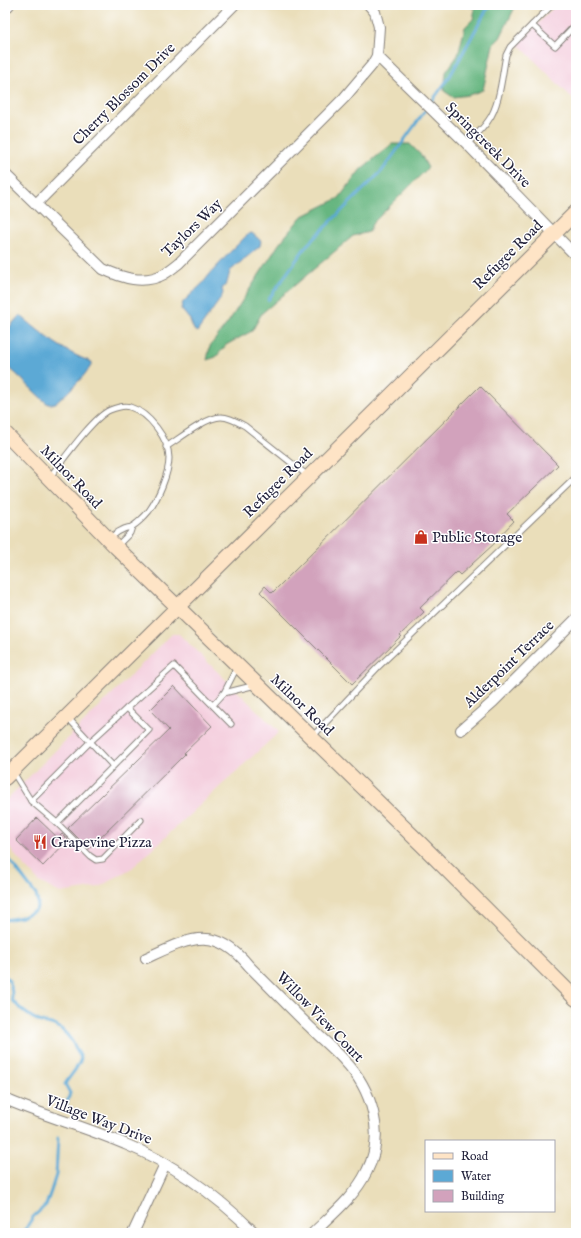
<svg xmlns="http://www.w3.org/2000/svg" width="581" height="1238" font-family="'IM FELL English',serif">
<rect width="100%" height="100%" fill="#fff"/>
<filter id="ink" filterUnits="userSpaceOnUse"><feTurbulence type="fractalNoise" baseFrequency=".025" numOctaves="2"/><feDisplacementMap in="SourceGraphic" scale="8" xChannelSelector="R" yChannelSelector="G"/><feConvolveMatrix kernelMatrix="1 2 1 2 8 2 1 2 1" color-interpolation-filters="sRGB"/></filter>
<filter id="wash" filterUnits="userSpaceOnUse"><feTurbulence type="fractalNoise" baseFrequency=".012" numOctaves="4" result="noise"/><feDisplacementMap in="SourceGraphic" scale="16" xChannelSelector="R" yChannelSelector="G"/><feGaussianBlur stdDeviation="0.9" result="paint"/><feColorMatrix in="noise" values="0 0 0 0 0 0 0 0 0 0 0 0 0 0 0 0 0 1.4 0 .05"/><feComposite in="paint" operator="in"/></filter>
<g filter="url(#wash)">
<rect width="100%" height="100%" fill="#eadeba"/>
<g fill="#f4cfde">
<polygon points="556,5 576,5 576,102 518,44"/>
<polygon points="172,634 179,634 182,637 279,732 132,868 99,887 60,893 39,882 13,853 5,840 5,801"/>
</g>
<g fill="#66b680" stroke="#446c5e">
<polygon points="467,5 516,5 500,38 493,45 483,90 469,95 453,97 444,91 446,72 458,55 465,27 473,19 475,9"/>
<polygon points="392,144 410,144 421,155 428,168 372,224 369,232 353,236 262,313 252,331 226,345 216,357 207,360 210,346 229,321 279,244 301,217 339,198 361,169"/>
</g>
<g fill="#5ca9d5" stroke="#3f6688">
<polygon points="252,233 261,241 260,246 230,271 227,283 222,289 223,293 221,298 197,332 194,330 190,320 181,309 183,302 203,283 209,275 231,251 248,234"/>
<path d="M20,315C42,334 65,353 92,362C92,370 64,396 57,402C54,404 51,404 48,404C33,392 21,376 5,365V332Z"/>
</g>
<g fill="none" stroke-linecap="round" stroke-linejoin="round">
<g stroke="#5ca9d5" stroke-width="3">
<polyline points="268,300 307,245 382,171 450,76 486,11 492,5"/>
<polyline points="5,854 36,895 38,903 36,910 22,917 5,920"/>
<path d="M5,976C12,982 12,991 12,1000C20,1009 28,1016 39,1021C44,1023 49,1023 54,1025C67,1030 75,1046 81,1058C78,1069 71,1074 65,1084L70,1093L66,1106"/>
<polyline points="23,1233 33,1217 46,1205 51,1191 56,1175 58,1138"/>
</g>
</g>
<g id="blocks">
<g fill="#d2a2bc">
<polygon points="480,386 558,465 507,514 514,521 494,542 495,543 460,575 457,572 420,608 424,612 400,635 401,636 352,684 260,592 265,586 272,593"/>
<polygon points="174,686 212,726 184,753 185,754 89,849 68,828 169,730 150,710"/>
<polygon points="37,818 58,838 62,834 68,840 43,866 16,840"/>
</g>
</g>
</g>
<g filter="url(#ink)">
<use href="#blocks" fill-opacity="0" stroke="#86807a" stroke-width="1"/>
<g fill="none" stroke-linecap="round" stroke-linejoin="round">
<defs>
<g id="service">
<polyline points="532,25 555,46 576,24"/>
<path d="M467,144C474,137 482,130 488,121C500,105 502,75 506,55L510,47L552,5"/>
<path d="M166,447C179,439 206,417 221,417C229,417 238,422 245,426L308,476"/>
<path d="M49,478C61,463 93,417 110,410C115,408 125,405 130,407C149,413 169,439 169,458C169,474 158,498 149,511C145,516 136,525 131,527C128,528 125,528 122,530C117,532 113,536 109,538"/>
<polyline points="117,546 130,533 132,527"/>
<polyline points="224,693 256,685"/>
<polyline points="213,705 224,693 237,667"/>
<polyline points="68,718 113,766"/>
<polyline points="313,736 378,667 576,477"/>
<polyline points="13,772 31,801 57,823 149,730 127,708 174,666 231,724"/>
<polyline points="31,801 90,742 127,708"/>
<polyline points="57,823 90,856 96,860 103,859 141,820"/>
</g>
<g id="minor">
<polyline points="5,9 9,5"/>
<polyline points="377,56 467,144 576,256"/>
<path d="M5,174L103,269C122,278 144,285 164,274C169,271 174,267 179,263L344,98L372,65L377,56L379,27L375,12L369,5"/>
<polyline points="36,204 234,5"/>
<polyline points="461,730 493,702 576,619"/>
<path d="M146,958C188,939 215,923 249,966C270,987 290,1008 311,1028C322,1039 334,1049 344,1060C372,1089 386,1134 367,1171C355,1196 333,1214 313,1233"/>
<path d="M5,1099C44,1116 86,1127 125,1144C175,1164 217,1196 255,1233"/>
<polyline points="133,1233 165,1164"/>
</g>
<g id="secondary">
<polyline points="5,433 116,547 422,845 576,999"/>
<polyline points="5,778 576,212"/>
</g>
</defs>
<use href="#service" stroke="#86807a" stroke-width="7"/>
<use href="#minor" stroke="#86807a" stroke-width="12"/>
<use href="#secondary" stroke="#86807a" stroke-width="16"/>
<use href="#service" stroke="#fff" stroke-width="5"/>
<use href="#minor" stroke="#fff" stroke-width="10"/>
<use href="#secondary" stroke="#fee4c6" stroke-width="14"/>
</g>
</g>
<defs>
<symbol id="shop-bare" viewBox="-9 -9 18 18"><path d="M-5-2.5h2.3a2.7 3.5 0 0 1 5.4 0H5L5.5 6h-11ZM-1.5-2.5h3a1.5 2.3 0 0 0-3 0Z" fill="#c8321e" stroke="#fff" stroke-width="2.5" paint-order="stroke"/></symbol>
<symbol id="restaurant-bare" viewBox="-9 -9 18 18"><path d="M-5-6h1v4h1v-4h1v4h1v-4h1v5L-1.5 .5V6h-2V.5L-5-1ZM5-6V6H3V1.5H1.5Q1.5-4 5-6Z" fill="#c8321e" stroke="#fff" stroke-width="2.5" paint-order="stroke"/></symbol>
</defs>
<g fill-rule="evenodd">
<use href="#shop-bare" x="411" y="527" width="20" height="20"/>
<use href="#restaurant-bare" x="30" y="832" width="20" height="20"/>
</g>
<g text-anchor="middle" dominant-baseline="central" stroke-width="3" stroke-linejoin="round" paint-order="stroke">
<g font-size="15" fill="#22223b" stroke="#fff">
<text transform="translate(124 94) rotate(-45)">Cherry Blossom Drive</text>
<text transform="translate(488 145) rotate(45)">Springcreek Drive</text>
<text transform="translate(192 228) rotate(-44)">Taylors Way</text>
<text transform="translate(508 255) rotate(-45)">Refugee Road</text>
<text transform="translate(71 477) rotate(46)">Milnor Road</text>
<text transform="translate(278 483) rotate(-45)">Refugee Road</text>
<text transform="translate(509 664) rotate(-44)">Alderpoint Terrace</text>
<text transform="translate(302 705) rotate(44)">Milnor Road</text>
<text transform="translate(320 1017) rotate(46)">Willow View Court</text>
<text transform="translate(99 1120) rotate(21)">Village Way Drive</text>
</g>
<g font-size="15" fill="#22223b" stroke="#fff" text-anchor="start">
<text x="432" y="537">Public Storage</text>
<text x="51" y="842">Grapevine Pizza</text>
</g>
</g>
<rect width="581" height="1238" fill="none" stroke="#fff" stroke-width="20"/>
<rect x="425" y="1140" width="130" height="72" fill="#ffffff" stroke="#a7a7b1"/>
<rect x="433" y="1153" width="20" height="6" fill="#fee4c6" stroke="#a7a7b1"/>
<text x="461" y="1160" font-size="12" fill="#22223b">Road</text>
<rect x="433" y="1170" width="20" height="12" fill="#5ca9d5" stroke="#a7a7b1"/>
<text x="461" y="1180" font-size="12" fill="#22223b">Water</text>
<rect x="433" y="1190" width="20" height="12" fill="#d2a2bc" stroke="#a7a7b1"/>
<text x="461" y="1200" font-size="12" fill="#22223b">Building</text>
</svg>
